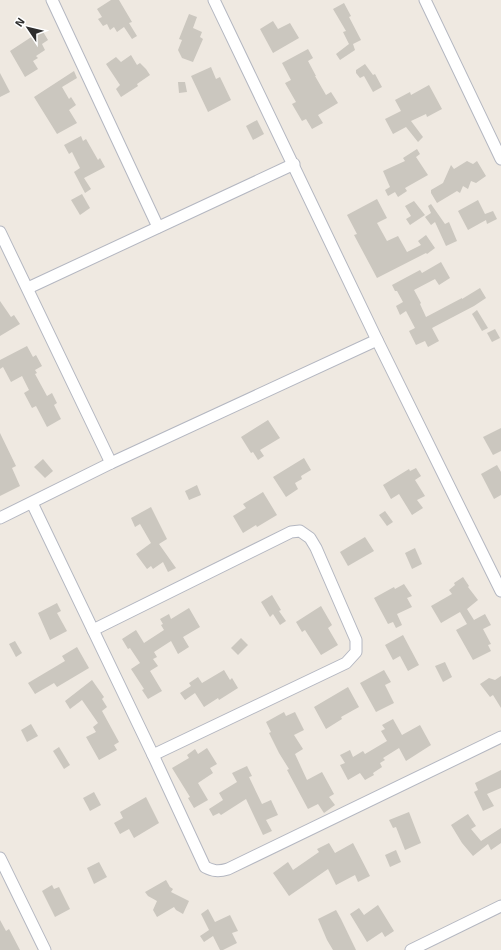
<svg xmlns="http://www.w3.org/2000/svg" width="501" height="950" font-family="'Exo 2',sans-serif">
<rect width="100%" height="100%" fill="#efe9e1"/>
<g fill="#cbc7bf">
<polygon points="111,0 119,0 132,22 129,23 137,36 132,39 124,27 117,32 114,27 110,30 107,24 103,26 98,19 102,17 97,9"/>
<polygon points="344,3 351,16 349,17 361,40 353,44 355,50 340,60 336,54 349,44 343,32 346,31 333,9"/>
<polygon points="189,14 197,17 193,28 202,32 200,37 203,39 193,62 182,58 178,50 182,40 179,39"/>
<polygon points="273,21 278,29 290,23 299,38 273,53 260,29"/>
<polygon points="42,30 48,40 42,44 45,50 36,56 38,58 33,61 38,69 25,77 10,51"/>
<polygon points="308,49 313,58 308,61 316,76 315,76 326,95 331,92 338,103 318,115 323,123 312,129 306,119 302,121 292,104 296,102 285,83 291,80 282,63"/>
<polygon points="131,55 137,65 140,63 146,69 150,75 137,84 138,86 121,97 116,89 120,85 106,64 116,57 121,62"/>
<polygon points="365,64 373,75 375,74 382,87 373,92 364,76 360,78 356,73 356,70"/>
<polygon points="211,67 216,79 220,77 231,100 208,112 191,76"/>
<polygon points="74,71 77,78 62,87 69,99 71,97 76,105 69,110 77,123 57,134 34,97"/>
<polygon points="0,73 10,92 0,97"/>
<polygon points="178,82 185,82 187,92 179,93"/>
<polygon points="429,85 442,109 427,117 426,114 411,121 423,137 418,142 406,127 393,134 385,119 401,111 395,100 410,92 411,95"/>
<polygon points="257,120 264,134 253,140 246,126"/>
<polygon points="81,136 83,141 86,139 98,160 100,158 105,167 84,178 91,189 85,193 74,172 80,168 72,152 69,154 64,145"/>
<polygon points="417,149 420,154 416,157 428,175 405,188 407,191 398,197 395,192 388,196 385,190 390,187 383,171 405,161 403,158"/>
<polygon points="467,161 473,164 477,161 486,176 476,183 471,181 468,189 463,186 460,193 457,191 437,203 431,193 431,190 443,183 451,165 454,169"/>
<polygon points="82,194 90,208 80,215 71,200"/>
<polygon points="377,199 387,218 377,223 387,241 398,236 407,252 421,245 418,241 426,235 435,248 427,254 426,253 377,278 354,235 357,234 347,215"/>
<polygon points="478,200 485,214 493,211 497,219 487,224 486,220 468,230 458,211"/>
<polygon points="414,201 425,215 410,225 406,219 411,216 405,206"/>
<polygon points="431,204 445,224 449,222 457,241 446,246 435,222 431,225 425,217 431,213 428,206"/>
<polygon points="441,262 450,278 439,285 435,279 414,290 421,303 420,304 426,317 462,298 462,299 480,288 486,298 474,306 432,328 439,341 428,347 425,341 416,345 409,331 415,328 406,311 400,315 396,306 403,302 397,291 395,291 392,285 420,270 422,273"/>
<polygon points="0,301 11,317 14,315 20,324 0,336"/>
<polygon points="477,310 488,328 482,331 472,314"/>
<polygon points="495,329 500,338 492,342 487,333"/>
<polygon points="27,346 33,357 36,355 42,366 35,370 37,373 35,374 47,396 52,393 57,403 54,405 61,419 47,427 36,406 32,408 24,393 29,390 22,376 11,382 3,367 0,369 0,360"/>
<polygon points="268,420 280,438 260,450 264,456 258,460 253,452 251,453 241,437"/>
<polygon points="501,428 501,451 493,455 483,437"/>
<polygon points="0,433 16,466 12,468 20,486 0,496"/>
<polygon points="304,458 311,470 301,476 302,479 295,483 298,489 286,497 273,477"/>
<polygon points="43,459 53,471 45,478 34,467"/>
<polygon points="497,465 501,472 501,495 494,499 481,474"/>
<polygon points="416,468 421,476 415,480 425,496 417,500 423,508 412,515 399,494 391,499 383,485 409,469 410,471"/>
<polygon points="197,485 201,495 189,500 185,491"/>
<polygon points="263,492 277,515 257,527 256,525 243,533 233,516 246,508 243,504"/>
<polygon points="151,507 167,539 159,544 176,568 168,572 163,562 153,569 151,566 147,569 136,554 151,543 140,524 135,527 131,518"/>
<polygon points="385,511 393,522 387,526 379,515"/>
<polygon points="365,537 374,551 348,566 340,552"/>
<polygon points="415,548 422,564 412,569 405,553"/>
<polygon points="463,577 469,586 468,587 478,600 467,609 474,620 485,614 491,625 483,629 491,644 488,645 491,651 473,660 456,630 467,624 460,612 441,623 431,606 452,594 449,590 455,585 454,583"/>
<polygon points="404,584 412,596 407,598 412,607 397,614 402,625 396,628 393,622 388,624 374,598 394,587 395,589"/>
<polygon points="272,595 281,610 279,611 286,621 280,625 273,614 270,617 261,602"/>
<polygon points="57,603 61,611 57,613 67,631 50,640 38,613"/>
<polygon points="321,606 332,625 328,628 338,645 321,655 305,630 302,632 296,622"/>
<polygon points="189,608 200,627 183,637 189,647 178,654 171,641 154,652 157,657 153,659 158,666 150,671 162,691 148,699 142,690 144,689 131,669 140,663 130,648 128,649 122,639 136,630 144,643 164,630 161,625 163,624 160,619 169,614 171,619"/>
<polygon points="403,635 419,665 408,671 400,656 393,660 385,645"/>
<polygon points="241,638 248,645 238,655 231,648"/>
<polygon points="15,641 22,653 16,657 9,644"/>
<polygon points="77,647 89,668 57,687 54,683 35,694 28,683 65,661 62,656"/>
<polygon points="445,662 452,677 443,682 435,666"/>
<polygon points="224,670 230,680 232,678 238,688 219,700 218,698 204,707 195,693 185,700 180,693 191,686 189,683 198,677 202,683"/>
<polygon points="384,670 391,682 385,685 394,703 376,712 360,683"/>
<polygon points="501,676 501,708 493,695 490,697 480,684 489,678 495,680"/>
<polygon points="92,680 104,697 102,699 107,707 102,711 119,742 114,745 117,750 99,760 86,737 96,732 93,727 98,723 82,700 70,709 65,701"/>
<polygon points="348,687 359,707 341,717 342,719 326,729 314,707"/>
<polygon points="284,712 286,716 295,712 304,730 294,735 303,749 295,754 307,780 322,772 334,794 329,797 335,805 324,813 318,804 308,809 287,770 289,769 279,753 269,733 271,732 266,722"/>
<polygon points="393,719 402,735 420,725 431,745 406,761 399,748 383,758 385,760 380,763 382,767 373,773 374,775 365,780 360,773 348,780 340,765 345,763 340,755 350,750 353,757 363,751 365,754 387,741 381,731 385,729 382,725"/>
<polygon points="31,724 38,736 27,742 21,730"/>
<polygon points="59,747 70,765 64,769 53,751"/>
<polygon points="207,748 217,764 210,768 213,773 198,783 208,800 194,808 188,798 190,797 172,768 189,758 187,755 195,749 198,754"/>
<polygon points="247,766 252,776 249,777 262,804 271,800 278,815 266,820 272,831 263,835 246,799 221,815 219,813 213,816 209,809 223,800 219,793 237,782 232,773"/>
<polygon points="501,770 501,788 487,794 494,806 483,811 474,792 478,790 475,783"/>
<polygon points="94,792 101,805 90,811 83,798"/>
<polygon points="146,797 159,823 134,838 129,829 120,834 114,823 123,818 120,812"/>
<polygon points="409,812 421,843 405,850 396,827 393,828 389,820"/>
<polygon points="468,814 476,826 471,829 481,841 501,828 501,843 491,850 488,844 473,856 462,843 451,825"/>
<polygon points="329,843 335,853 353,843 370,876 358,882 355,875 336,885 328,869 289,896 273,873 288,862 293,870 319,852 317,849"/>
<polygon points="396,850 401,862 390,867 385,855"/>
<polygon points="99,862 107,877 94,884 87,868"/>
<polygon points="166,880 170,887 173,889 171,892 189,901 183,914 176,910 174,907 157,917 153,910 157,901 148,896 145,892"/>
<polygon points="52,885 54,889 59,887 70,909 55,917 42,891"/>
<polygon points="378,905 394,931 385,937 382,932 367,942 350,914 359,908 364,915"/>
<polygon points="208,909 215,922 230,915 238,931 232,933 237,943 223,950 220,950 213,936 204,942 200,936 209,930 201,914"/>
<polygon points="336,910 341,919 356,950 333,950 327,940 318,919"/>
<polygon points="0,920 6,931 9,929 20,950 0,950"/>
</g>
<g fill="none" stroke-linecap="round" stroke-linejoin="round">
<defs>
<g id="minor">
<polyline points="52,0 158,227"/>
<polyline points="214,0 377,340 501,591"/>
<polyline points="425,0 501,159"/>
<polyline points="0,232 111,463"/>
<polyline points="28,288 294,164"/>
<path d="M32,503L153,755L205,867C213,871 218,872 228,869L501,737"/>
<polyline points="0,518 111,463 377,340"/>
<polyline points="93,630 291,532 300,531 310,538 316,548 356,640 356,652 346,663 153,755"/>
<polyline points="0,858 45,950"/>
<polyline points="411,950 501,906"/>
</g>
</defs>
<use href="#minor" stroke="#b4b7c1" stroke-width="13"/>
<use href="#minor" stroke="#fff" stroke-width="11"/>
</g>
<g transform="translate(28 28) rotate(305)" stroke="#ffffff" stroke-width="3" paint-order="stroke">
<path d="M0-3L7 15L0 10L-7 15Z" fill="#2e2e2e"/>
<text y="-6" font-size="11" font-weight="bold" text-anchor="middle" fill="#2e2e2e">N</text>
</g>
</svg>
